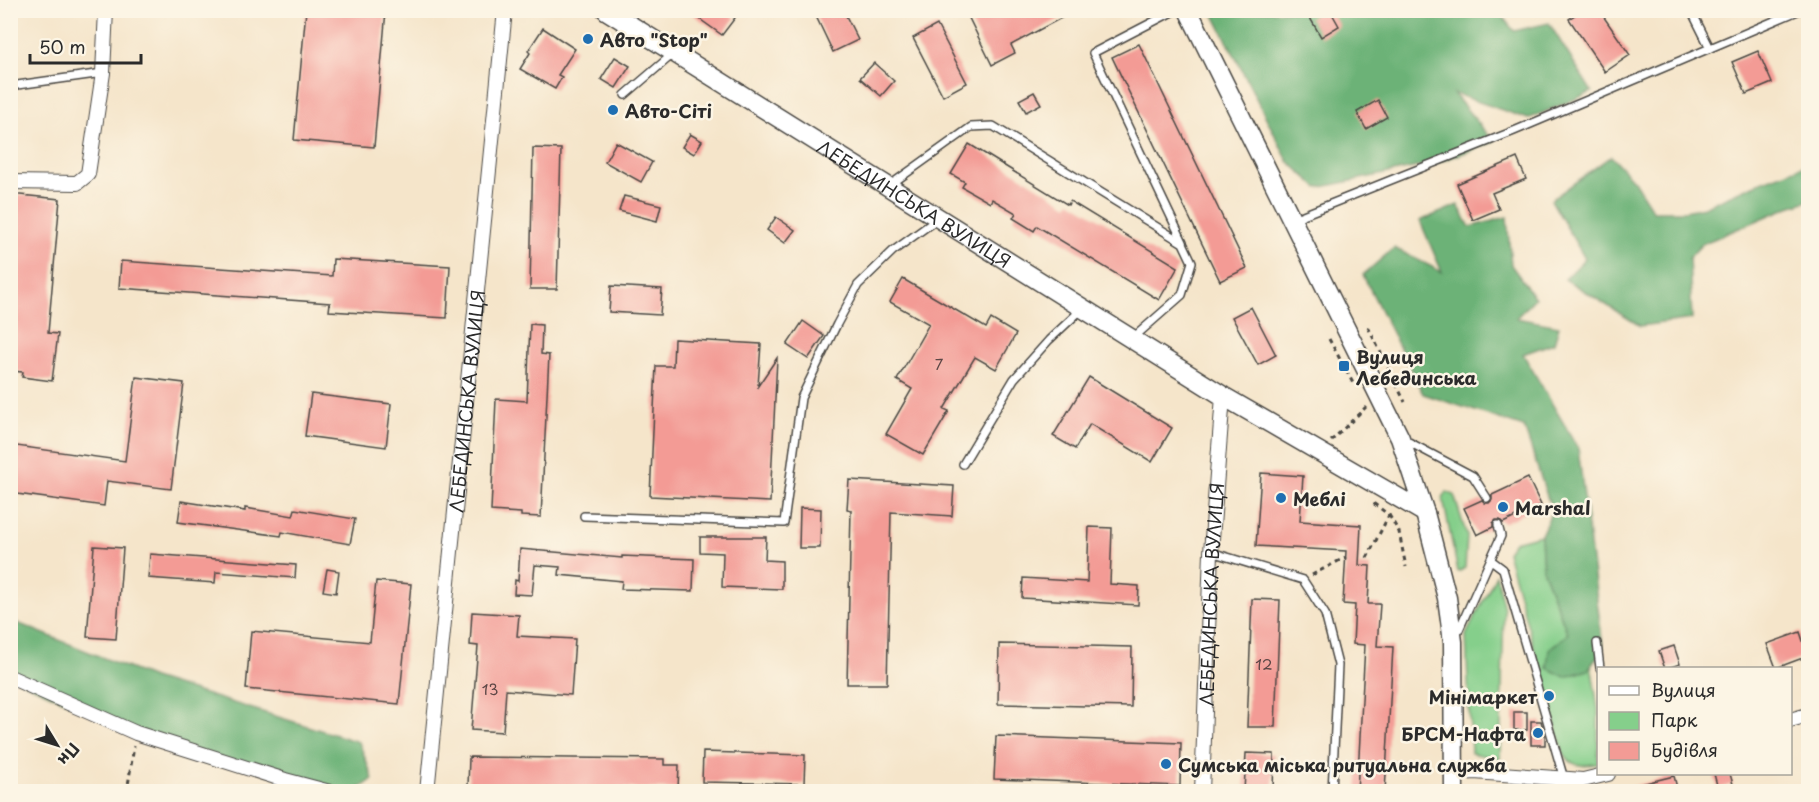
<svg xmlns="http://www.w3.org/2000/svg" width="1819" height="802" font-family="'Playpen Sans',sans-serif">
<rect width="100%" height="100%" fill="#fcf5e5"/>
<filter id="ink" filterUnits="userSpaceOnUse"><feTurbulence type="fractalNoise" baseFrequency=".0167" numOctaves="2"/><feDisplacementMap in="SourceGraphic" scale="12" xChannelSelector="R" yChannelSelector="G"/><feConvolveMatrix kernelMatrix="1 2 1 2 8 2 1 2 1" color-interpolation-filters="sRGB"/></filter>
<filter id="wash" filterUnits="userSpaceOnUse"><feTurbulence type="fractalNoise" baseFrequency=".008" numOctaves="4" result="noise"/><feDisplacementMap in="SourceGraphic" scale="24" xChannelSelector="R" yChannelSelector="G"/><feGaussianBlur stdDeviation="1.35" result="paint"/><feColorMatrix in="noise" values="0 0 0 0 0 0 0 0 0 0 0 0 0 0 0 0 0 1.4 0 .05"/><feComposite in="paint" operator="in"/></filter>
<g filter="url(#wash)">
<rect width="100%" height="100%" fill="#f5e5ca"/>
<g fill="#85cf8b" stroke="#587d5b" stroke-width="1.5">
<polygon points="1447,492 1454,495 1467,536 1465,568 1458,572 1443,499"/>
<path d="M1541,535L1543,571L1568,634L1550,649L1588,670L1591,664L1598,709V764C1581,765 1573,769 1563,752L1507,552L1514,542Z"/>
<polygon points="1496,575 1504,609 1500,759 1471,753 1466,635"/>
</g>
<g fill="#6cb277" stroke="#4c6e51" stroke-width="1.5">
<polygon points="1212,11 1498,11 1514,31 1549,23 1592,92 1528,119 1453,93 1494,142 1436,163 1318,188 1288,161"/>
<polygon points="1611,156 1634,181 1653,211 1685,211 1704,207 1753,185 1808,164 1808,201 1789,207 1702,244 1689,258 1692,319 1640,326 1565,279 1585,259 1551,200"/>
<polygon points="1458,205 1470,227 1507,217 1511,265 1535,298 1516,318 1559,326 1554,343 1523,354 1578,448 1603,648 1588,670 1565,677 1547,668 1549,649 1568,634 1543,571 1541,535 1552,511 1524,427 1423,394 1363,275 1394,248 1442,272 1420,221"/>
<polygon points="10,620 153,678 359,742 373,779 356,791 330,791 136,733 11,677"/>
</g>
<g id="blocks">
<g fill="#f39b95">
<polygon points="306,10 386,10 374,147 294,140"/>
<polygon points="687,10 724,10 735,18 722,35"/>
<polygon points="813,10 843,10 858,40 833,52"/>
<polygon points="965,10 1076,10 1011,45 1015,53 992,65"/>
<polygon points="1322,10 1330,10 1339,26 1321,37 1310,18"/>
<polygon points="1582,10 1599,10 1630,55 1605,72 1569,19"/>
<polygon points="937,25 967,83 943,96 913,38"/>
<polygon points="543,28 575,49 558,75 562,77 555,89 520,69 530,53 528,51"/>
<polygon points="1139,44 1247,268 1220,281 1112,57"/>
<polygon points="1758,51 1772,83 1746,94 1732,62"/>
<polygon points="615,57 630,66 616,88 601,79"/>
<polygon points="874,63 894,81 881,96 860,78"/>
<polygon points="1034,92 1041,104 1026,112 1019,100"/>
<polygon points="1378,100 1387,117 1366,129 1357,112"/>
<polygon points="690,134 702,141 694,154 682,147"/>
<polygon points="616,142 652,162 641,182 605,162"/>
<polygon points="969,144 1068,205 1070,201 1178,267 1159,300 1037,226 1034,231 1013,218 1016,213 992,199 990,203 962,187 965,182 951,174"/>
<polygon points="533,148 561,149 557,289 530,289"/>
<polygon points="1517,158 1526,179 1492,193 1499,209 1473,220 1457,184"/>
<polygon points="10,194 60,199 48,333 58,334 52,381 22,377 23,372 10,371"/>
<polygon points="624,196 661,205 657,221 619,211"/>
<polygon points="776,217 795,230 785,243 767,230"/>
<polygon points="333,259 450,266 447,318 329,311 330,303 119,288 121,261 332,276"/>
<polygon points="903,279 986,328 991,319 1016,334 996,369 975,357 944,409 949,411 923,455 886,434 912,389 897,380 929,324 890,302"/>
<polygon points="611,286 662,289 660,315 609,312"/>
<polygon points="1251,307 1276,355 1258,365 1232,317"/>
<polygon points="803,321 824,336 808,359 787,345"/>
<polygon points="530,324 542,325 541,354 549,355 541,517 521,516 521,513 491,511 496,399 527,401"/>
<polygon points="674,339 761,344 758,386 777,358 770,502 650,496 656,366 673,366"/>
<polygon points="136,377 184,383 171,489 107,481 104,506 10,493 10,445 125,461"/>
<polygon points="1089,377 1172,428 1152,462 1090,424 1075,449 1053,436"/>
<polygon points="311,394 391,404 386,447 305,436"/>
<polygon points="1261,473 1303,476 1300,521 1361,525 1359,565 1370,566 1368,604 1380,604 1377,646 1393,647 1385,792 1357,792 1365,645 1353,644 1355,605 1343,604 1346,551 1256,546"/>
<polygon points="1528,478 1541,505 1503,523 1500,520 1496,520 1493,523 1493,527 1477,535 1464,508 1482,500 1485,503 1489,503 1492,500 1492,495"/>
<polygon points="849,480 954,486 952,516 891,512 887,684 847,684 851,510 847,509"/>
<polygon points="181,501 245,511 245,508 293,516 295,509 355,519 350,544 282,532 281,536 178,522"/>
<polygon points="800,508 821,509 820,548 799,548"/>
<polygon points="1089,527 1112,528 1110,584 1139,586 1138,605 1022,598 1023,578 1087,582"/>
<polygon points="700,537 766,537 765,560 782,561 782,589 722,587 723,553 700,552"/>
<polygon points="94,546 123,548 116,639 87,637"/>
<polygon points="520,549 622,558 622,556 694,559 693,591 621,589 622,581 559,575 560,567 535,565 532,595 514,594 515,580 518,581"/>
<polygon points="150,554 296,565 295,578 216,572 215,583 148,578"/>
<polygon points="327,569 339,571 336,593 323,591"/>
<polygon points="376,581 411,584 399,704 246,689 251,631 370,642"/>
<polygon points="1252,599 1280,600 1275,727 1247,727"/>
<polygon points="472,612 519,615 517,636 575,639 571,695 506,690 503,732 471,730 478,646 470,645"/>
<polygon points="1800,632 1808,656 1776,668 1767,644"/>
<polygon points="999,644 1132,647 1131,707 998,704"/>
<polygon points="1674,646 1680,664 1665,669 1659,651"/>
<rect x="1514" y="712" width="13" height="18"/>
<polygon points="1531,721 1541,721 1545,735 1545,745 1531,745"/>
<polygon points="996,736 1181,743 1180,786 994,779"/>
<polygon points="703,752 805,755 804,784 702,782"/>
<polygon points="1246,753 1274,754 1273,792 1244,792"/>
<polygon points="469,757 664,759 664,765 679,765 678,789 468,787"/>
<polygon points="1714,774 1730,774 1733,784 1718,789"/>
<polygon points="1674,776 1678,792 1630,792 1629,787"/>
</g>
</g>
</g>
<g filter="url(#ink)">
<use href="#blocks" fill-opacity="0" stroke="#494743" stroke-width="1.5"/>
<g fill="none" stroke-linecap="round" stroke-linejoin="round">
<defs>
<g id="lane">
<polyline points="1176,10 1093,53 1183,242"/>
<polyline points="1691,10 1710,48"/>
<polyline points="10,86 103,73"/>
<polyline points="625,95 673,54"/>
<polyline points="890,185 971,127 993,126 1183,243 1192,262 1182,295 1133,338"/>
<polyline points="1293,219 1514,131 1800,10"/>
<polyline points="1405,440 1473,476 1487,498"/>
<polyline points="963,464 1014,379 1049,340 1082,309"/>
<polyline points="584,516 784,523 801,398 837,324 858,285 893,251 936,220"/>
<polyline points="1211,552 1303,580 1325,614 1338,665 1332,792"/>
<polyline points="1491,560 1503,569 1564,779"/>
<polyline points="1457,634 1501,536 1498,525"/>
<polyline points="1597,643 1600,668"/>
</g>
<g id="street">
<polyline points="10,182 77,183 88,174 103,73 106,10"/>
<polyline points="10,677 136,733 285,780 330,792"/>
<polyline points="1790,720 1808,715"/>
<polyline points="1454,774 1474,772 1583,780 1608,774"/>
<path id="s1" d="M427,792L505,10"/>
<path id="s2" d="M1202,792L1211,552L1223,396"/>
</g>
<g id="secondary">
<path id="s3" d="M606,10L1223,396L1425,513"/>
<polyline points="1188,10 1400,438 1425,513 1447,598 1453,642 1454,792"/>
</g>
</defs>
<use href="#lane" stroke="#494743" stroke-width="10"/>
<use href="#street" stroke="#494743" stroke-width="16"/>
<use href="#secondary" stroke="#494743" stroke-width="21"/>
<g stroke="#494743" stroke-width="3" stroke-dasharray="4.5 4.5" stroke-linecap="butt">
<polyline points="1368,327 1405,402"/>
<polyline points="1329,339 1354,385"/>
<polyline points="1331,441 1366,407"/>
<polyline points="1389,515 1399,532 1406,567"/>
<polyline points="1367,558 1389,515 1373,503"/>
<polyline points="1312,575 1346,557"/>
<polyline points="127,792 134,746"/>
</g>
<use href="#lane" stroke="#fff" stroke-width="7"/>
<use href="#street" stroke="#fff" stroke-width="14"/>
<use href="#secondary" stroke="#fff" stroke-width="18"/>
</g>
</g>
<g fill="#1f6fb2" stroke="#fcf5e5" stroke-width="2">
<circle cx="588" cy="39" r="6"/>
<circle cx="613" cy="110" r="6"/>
<rect x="1338" y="360" width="12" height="12" rx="3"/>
<circle cx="1281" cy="498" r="6"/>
<circle cx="1503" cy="507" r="6"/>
<circle cx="1549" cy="696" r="6"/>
<circle cx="1538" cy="733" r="6"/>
<circle cx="1166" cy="764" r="6"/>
</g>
<g text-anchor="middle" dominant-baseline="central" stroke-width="5" stroke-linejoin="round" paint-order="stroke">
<g font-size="15" fill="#5d4746">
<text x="939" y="363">7</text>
<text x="1264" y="663">12</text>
<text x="490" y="688">13</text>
</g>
<g font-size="18" font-weight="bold" fill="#2b2b2b" stroke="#fcf5e5" text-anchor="start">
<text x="600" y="39">Авто "Stop"</text>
<text x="625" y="110">Авто-Сіті</text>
<text x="1356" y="356">Вулиця<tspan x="1356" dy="21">Лебединська</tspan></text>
<text x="1293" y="498">Меблі</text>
<text x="1515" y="507">Marshal</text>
<text x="1537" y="696" text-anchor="end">Мінімаркет</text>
<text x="1526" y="733" text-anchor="end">БРСМ-Нафта</text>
<text x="1178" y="764">Сумська міська ритуальна служба</text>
</g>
<g font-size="18" fill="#2b2b2b" stroke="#fcf5e5">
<text stroke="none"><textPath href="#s3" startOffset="364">ЛЕБЕДИНСЬКА ВУЛИЦЯ</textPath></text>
<text stroke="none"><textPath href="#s1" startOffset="393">ЛЕБЕДИНСЬКА ВУЛИЦЯ</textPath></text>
<text stroke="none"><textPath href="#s2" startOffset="198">ЛЕБЕДИНСЬКА ВУЛИЦЯ</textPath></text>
</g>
</g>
<rect width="1819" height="802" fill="none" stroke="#fcf5e5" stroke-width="36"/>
<rect x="1597" y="667" width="195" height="108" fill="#fcf5e5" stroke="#a8a49b" stroke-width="1.5"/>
<rect x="1609" y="686" width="30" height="9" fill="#ffffff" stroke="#a8a49b" stroke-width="1.5"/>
<text x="1651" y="697" font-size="18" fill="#2b2b2b">Вулиця</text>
<rect x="1609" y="712" width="30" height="18" fill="#85cf8b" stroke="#a8a49b" stroke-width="1.5"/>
<text x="1651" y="727" font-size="18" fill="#2b2b2b">Парк</text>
<rect x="1609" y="742" width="30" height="18" fill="#f39b95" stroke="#a8a49b" stroke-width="1.5"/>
<text x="1651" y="757" font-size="18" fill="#2b2b2b">Будівля</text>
<g transform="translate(57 745) rotate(128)" stroke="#fcf5e5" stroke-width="4.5" paint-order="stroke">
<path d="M0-4.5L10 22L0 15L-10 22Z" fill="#2b2b2b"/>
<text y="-9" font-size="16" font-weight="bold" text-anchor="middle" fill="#2b2b2b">Пн</text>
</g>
<path d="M30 54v9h111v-9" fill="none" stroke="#2b2b2b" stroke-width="3"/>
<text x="39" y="54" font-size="18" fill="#2b2b2b" stroke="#fcf5e5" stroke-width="4.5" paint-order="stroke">50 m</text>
</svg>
